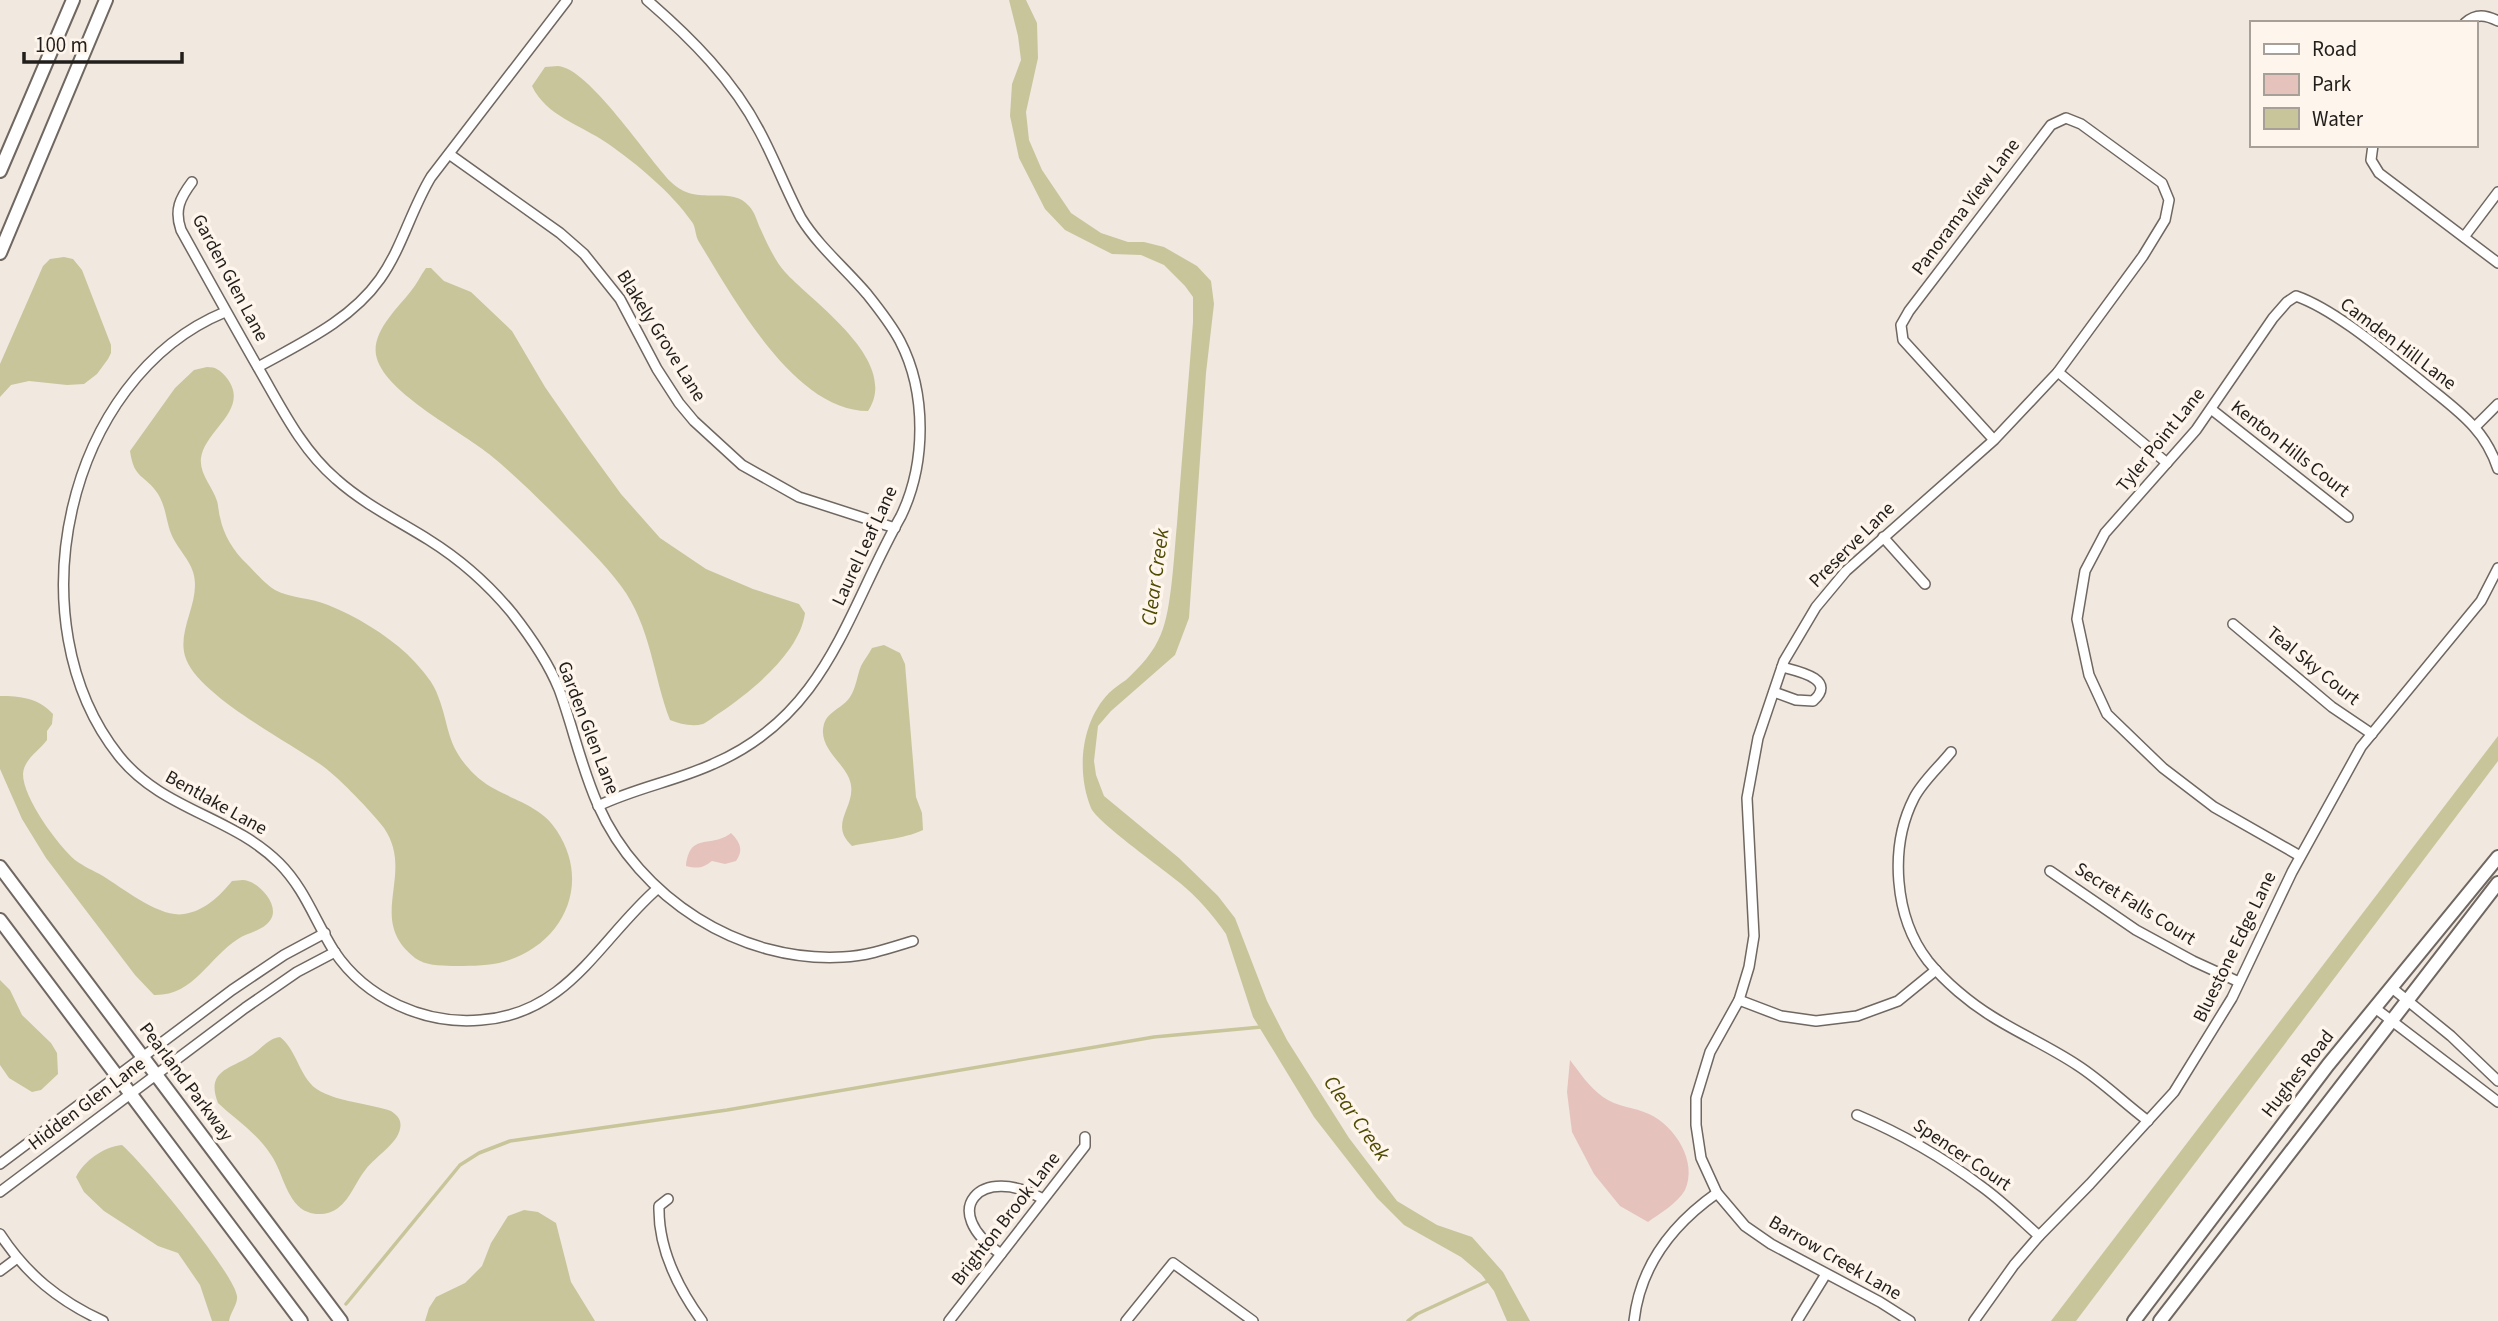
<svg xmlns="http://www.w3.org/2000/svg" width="2498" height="1321" font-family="'Source Sans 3',sans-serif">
<rect width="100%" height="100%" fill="#f1e8e0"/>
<g fill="#e6c2bc">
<path d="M731,833C740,842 744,850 736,861L725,864L712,861C703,868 698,869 686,866C690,831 711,849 731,833Z"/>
<path d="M1570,1060C1580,1073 1589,1087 1603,1097C1617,1107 1634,1107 1649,1114C1675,1126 1698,1162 1685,1190C1678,1203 1659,1214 1648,1222L1620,1206L1594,1174L1572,1132L1567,1092Z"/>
</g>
<g fill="#c8c59b">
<path d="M1009,0H1026L1037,23L1038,58L1026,112L1029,140L1042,170L1071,213L1101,233L1128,242H1144L1164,247L1197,266L1211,281L1214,304L1206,373L1189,618L1175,655L1111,711L1098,726L1094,761L1096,775L1104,796L1179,858L1218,896L1235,918L1267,1001L1287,1040L1349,1138L1397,1201L1437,1225L1472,1237L1503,1272L1530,1321H1507L1494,1291L1481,1274L1461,1257L1404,1225L1377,1198L1314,1117L1253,1017L1226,934C1214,916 1197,897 1180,883C1163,869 1097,822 1091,808C1076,771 1081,722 1109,693C1114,688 1120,684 1126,680C1140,667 1154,652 1161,634C1172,609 1174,552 1177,524C1182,456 1188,389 1193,322V297L1185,286L1164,265L1141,255L1112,254L1065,230L1045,209L1019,158L1010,116L1012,84L1021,60L1018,36Z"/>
<path d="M558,66C589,68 648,159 671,182C697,208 730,184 749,206C755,212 757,222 761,230C767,243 775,261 785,272C813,303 901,361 868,411C794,411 733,297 699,242C695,236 696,227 692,222C671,192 637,164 607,143C581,125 546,116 532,86L545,67Z"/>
<polygon points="64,257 73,259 82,270 111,345 111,353 108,359 97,374 84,384 67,385 29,381 11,385 0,397 0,364 43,266 50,259"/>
<path d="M426,268H431L444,281L471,292L512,331L545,387L581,439L621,494L660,538L706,569L753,589L799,604L805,613C800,652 752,691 721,712C716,715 709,721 703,724C692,727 680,724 670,720C653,676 651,626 621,586C604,563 583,543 563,523C539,499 515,475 489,454C459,430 388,394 377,359C369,334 397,309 411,291C417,284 420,276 426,268Z"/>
<path d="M207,367C216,367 220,370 226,377C252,409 205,429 201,458C199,474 213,487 217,501C218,503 219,515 220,517C223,534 234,552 246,563C255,572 265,584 275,590C290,598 312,598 328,605C356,616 385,634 407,654C417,664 431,679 436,691C451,726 444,744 474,774C499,799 538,800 557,831C593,886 561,948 499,963C484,966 467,966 452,966C439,965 426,966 415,958C365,919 416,875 384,828C372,812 340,779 324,767C290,742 196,695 185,656C177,628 202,600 193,572C189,559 179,550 173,538C166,524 167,509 158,494C145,474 134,480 130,451L175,388L194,370Z"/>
<path d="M884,645L900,653L905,664L916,797L922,813L923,830C905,839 873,841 852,846C827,823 858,806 850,781C845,763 817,748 824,724C828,711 843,708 850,697C856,688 857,676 861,666C864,660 869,654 872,648Z"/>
<path d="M0,696C20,696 39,698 53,714L52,724L47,731V740C39,751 24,759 23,774C23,798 57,844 75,860C83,866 94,871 103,876C124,889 160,918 184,914C204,911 220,896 232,881C237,881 243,879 248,881C261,885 279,905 271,919C264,931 248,932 238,939C208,958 194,996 154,995L135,975L46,858L22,819L0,769Z"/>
<polygon points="2498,736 2498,761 2076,1321 2051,1321"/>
<polygon points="0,980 10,990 22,1015 51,1043 57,1053 58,1074 41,1090 32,1092 9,1078 0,1065"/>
<path d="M280,1037C295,1049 298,1069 310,1083C324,1101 369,1103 391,1111C398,1116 402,1120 400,1129C397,1144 376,1156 366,1169C356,1181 351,1198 338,1208C331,1214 317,1216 308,1212C287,1205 283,1172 271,1155C258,1134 236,1120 218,1103C205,1070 231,1069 252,1055C261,1049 269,1038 280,1037Z"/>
<path d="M122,1145C143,1163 234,1273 237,1296C238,1304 230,1313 229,1321H212L200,1285L178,1253L158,1246L104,1211L84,1192L76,1177C84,1161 103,1147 122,1145Z"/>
<polygon points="524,1210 538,1212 556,1223 571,1282 595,1321 425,1321 429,1308 436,1297 465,1283 482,1266 491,1243 508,1216"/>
</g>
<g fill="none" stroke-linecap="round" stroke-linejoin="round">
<g stroke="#c8c59b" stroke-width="3.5">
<polyline points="346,1304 460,1165 479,1153 510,1141 727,1110 1154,1037 1261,1027"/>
<polyline points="1408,1321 1417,1314 1488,1281"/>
</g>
<defs>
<g id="street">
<path d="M2465,23C2476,13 2486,15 2498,21"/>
<polyline points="2373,145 2371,160 2379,173 2498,263"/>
<polyline points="449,154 560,233 584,254 620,299 657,369 679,403 694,421 742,465 799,497 895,528"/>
<path d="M192,182C180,198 174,210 181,230C207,277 233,324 260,371C282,409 302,450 336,479C364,504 397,520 429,540C461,560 488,584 512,613C530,636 548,662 559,689C573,727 581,767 598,805C639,898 740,963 843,957C867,956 890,948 913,941"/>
<polyline points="2464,237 2498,192"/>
<path d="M225,312C65,378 13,623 119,756C162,810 232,816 279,863C305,889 315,921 334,951C366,999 425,1025 481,1020C568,1014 599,940 657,889"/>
<path d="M258,367C301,343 350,321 380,279C402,248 411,210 431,177L567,0"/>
<polyline points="2058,372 2167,463"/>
<polyline points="2211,409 2348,517"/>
<polyline points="2475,427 2498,404"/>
<polyline points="1883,537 1925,584"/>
<polyline points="2233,624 2332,707 2372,734"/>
<path d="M1774,692L1796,700L1813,701C1838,679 1797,671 1782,667"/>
<path d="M1951,752C1939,767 1922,782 1914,798C1889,847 1894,917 1928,961C1945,982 1970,1003 1993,1017C2020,1034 2050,1047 2077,1065C2102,1081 2124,1103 2148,1121"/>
<path d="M598,806C635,788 676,781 713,764C827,715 846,613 901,516C926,464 927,393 900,341C891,324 879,309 867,294C845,268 819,247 801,218C786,190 775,160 760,132C733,80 691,38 647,0"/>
<path d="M2300,856L2214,807L2163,768L2107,714L2089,675L2077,619L2085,571L2105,533L2196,430L2273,318L2287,302L2296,296C2336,310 2388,355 2421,381C2439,396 2459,410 2474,427C2484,438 2493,454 2498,469"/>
<polyline points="2050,871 2136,930 2193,961 2239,982"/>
<polyline points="2392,988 2451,1036 2498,1081"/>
<polyline points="1739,1000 1781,1016 1816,1021 1857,1016 1898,1001 1936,970"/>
<polyline points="2375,1008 2498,1102"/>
<path d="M1857,1115C1902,1134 1942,1157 1981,1186C2002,1201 2020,1219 2039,1236"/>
<polyline points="0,1164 232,990 284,955 325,933"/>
<polyline points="0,1192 245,1008 297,972 335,952"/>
<path d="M668,1199L659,1206C658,1247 678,1288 702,1321"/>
<path d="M0,1234C26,1274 59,1301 103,1321"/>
<path d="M1001,1254C937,1211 980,1163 1043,1199"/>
<polyline points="0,1271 16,1259"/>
<polyline points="949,1321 1085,1146 1085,1137"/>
<polyline points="1126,1321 1173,1263 1253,1321"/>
<path d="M1634,1321C1640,1266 1673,1224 1717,1193"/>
<polyline points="1797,1321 1826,1274"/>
<polyline points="1910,1321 1880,1302 1771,1244 1745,1226 1717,1193 1701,1158 1696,1125 1696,1098 1710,1052 1739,1000 1749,967 1754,936 1747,798 1758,738 1784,661 1816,607 1846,571 1994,440 2058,372 2143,256 2165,220 2169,200 2162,183 2081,124 2066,118 2051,125 1909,311 1901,325 1903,340 1994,440"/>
<polyline points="1974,1321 2014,1265 2039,1236 2090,1184 2174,1092 2232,998 2292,872 2361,747 2481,601 2498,568"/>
</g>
<g id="secondary">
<polyline points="0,171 73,0"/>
<polyline points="0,253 106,0"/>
<polyline points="0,867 341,1321"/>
<polyline points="0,920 301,1321"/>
<polyline points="2134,1321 2328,1065 2498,857"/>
<polyline points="2160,1321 2498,883"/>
</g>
</defs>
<use href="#street" stroke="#6f6760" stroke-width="12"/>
<use href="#secondary" stroke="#6f6760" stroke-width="16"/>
<use href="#street" stroke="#fff" stroke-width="9"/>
<use href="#secondary" stroke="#fff" stroke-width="12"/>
</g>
<g text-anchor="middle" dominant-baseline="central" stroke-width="7" stroke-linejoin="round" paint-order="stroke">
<g font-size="19" fill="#211e1b" stroke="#fef6ed">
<text transform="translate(1966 207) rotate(-53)">Panorama View Lane</text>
<text transform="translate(230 278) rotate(62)">Garden Glen Lane</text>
<text transform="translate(661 336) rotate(58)">Blakely Grove Lane</text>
<text transform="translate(2398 344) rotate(37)">Camden Hill Lane</text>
<text transform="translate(2161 440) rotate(-51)">Tyler Point Lane</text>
<text transform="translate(2290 449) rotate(38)">Kenton Hills Court</text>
<text transform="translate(1852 545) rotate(-45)">Preserve Lane</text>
<text transform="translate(865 546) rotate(-65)">Laurel Leaf Lane</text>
<text transform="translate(2313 666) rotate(39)">Teal Sky Court</text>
<text transform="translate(588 728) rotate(69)">Garden Glen Lane</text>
<text transform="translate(216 803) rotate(29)">Bentlake Lane</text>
<text transform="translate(2135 904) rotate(32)">Secret Falls Court</text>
<text transform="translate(2235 947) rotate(-64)">Bluestone Edge Lane</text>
<text transform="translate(2298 1074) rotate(-52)">Hughes Road</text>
<text transform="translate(186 1082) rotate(53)">Pearland Parkway</text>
<text transform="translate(87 1104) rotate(-37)">Hidden Glen Lane</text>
<text transform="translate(1962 1155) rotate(34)">Spencer Court</text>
<text transform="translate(1006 1219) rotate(-52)">Brighton Brook Lane</text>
<text transform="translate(1835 1258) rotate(30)">Barrow Creek Lane</text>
</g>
<g font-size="21" font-style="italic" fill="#504a00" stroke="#fef6ed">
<text transform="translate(1155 577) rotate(-82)">Clear Creek</text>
<text transform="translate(1357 1118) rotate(55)">Clear Creek</text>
</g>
</g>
<rect x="2250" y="21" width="228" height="126" fill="#fef6ed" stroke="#a6a099" stroke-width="2"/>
<rect x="2264" y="44" width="35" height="10" fill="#ffffff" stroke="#a6a099" stroke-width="2"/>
<text x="2312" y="56" font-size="21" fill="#211e1b">Road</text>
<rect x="2264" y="74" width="35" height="21" fill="#e6c2bc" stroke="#a6a099" stroke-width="2"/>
<text x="2312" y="91" font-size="21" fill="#211e1b">Park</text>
<rect x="2264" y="108" width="35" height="21" fill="#c8c59b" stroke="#a6a099" stroke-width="2"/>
<text x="2312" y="126" font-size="21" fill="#211e1b">Water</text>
<path d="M24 52v10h158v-10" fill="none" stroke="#211e1b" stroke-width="3.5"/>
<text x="35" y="52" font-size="21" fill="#211e1b" stroke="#fef6ed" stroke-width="5" paint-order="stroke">100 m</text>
</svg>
